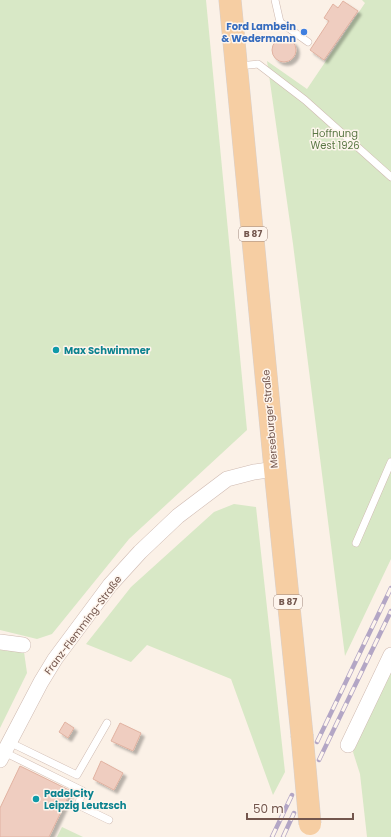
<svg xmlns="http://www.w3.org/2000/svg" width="391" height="837" font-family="Poppins,sans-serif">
<defs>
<filter id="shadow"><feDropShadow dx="3.5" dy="3.5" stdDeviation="1" flood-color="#0004"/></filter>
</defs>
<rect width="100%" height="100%" fill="#fbf1e7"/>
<g fill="#d8e8c6">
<polygon points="0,0 206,0 247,430 129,539 52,634 37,639 0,630"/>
<polygon points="362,0 391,0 391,559 345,656 293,244 267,61 307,89 365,3"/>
<polygon points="234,504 256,507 285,772 273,795 231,679 147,645 131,662 86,644 131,587 214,512"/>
<polygon points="0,650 24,652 27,673 0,728"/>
<polygon points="391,671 391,837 367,837 360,774 353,752"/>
<polygon points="62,827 83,837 57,837"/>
</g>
<g fill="#efcdc0" stroke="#e1b2a1" filter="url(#shadow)">
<polygon points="343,1 358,11 324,60 310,50 329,21 324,18 333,4 338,8"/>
<circle cx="284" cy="50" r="12"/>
<polygon points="65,722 74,728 68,738 59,732"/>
<polygon points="120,723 141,733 133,751 111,741"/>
<polygon points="101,761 123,773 114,790 93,779"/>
<polygon points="20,766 71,791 49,837 0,837 0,808"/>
</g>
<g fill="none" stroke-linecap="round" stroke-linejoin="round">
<defs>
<g id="service">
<polyline points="275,0 280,22 308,42"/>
<polyline points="239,66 258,64 305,100 391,177"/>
<polyline points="356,543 391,462"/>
<polyline points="9,742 77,775 107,723"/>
<polyline points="4,752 83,791 78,805 109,820"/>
</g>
<g id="minor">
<polyline points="0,642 23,645"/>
<polyline points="348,745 391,655"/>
<polyline points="0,760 41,682 55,659 110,585 140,552 178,516 227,479 254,472 275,469"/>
</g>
<polyline id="primary" points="230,0 275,469 302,735"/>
</defs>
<use href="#service" stroke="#cfbab1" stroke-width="8"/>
<use href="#minor" stroke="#cfbab1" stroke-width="16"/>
<use href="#primary" stroke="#d8d0cd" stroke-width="23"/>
<use href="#service" stroke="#fff" stroke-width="7"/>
<use href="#minor" stroke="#fff" stroke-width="15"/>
<use href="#primary" stroke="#f6cea3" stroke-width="22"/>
<defs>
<g id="rail">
<polyline points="317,742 391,588"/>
<polyline points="319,760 391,611"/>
<polyline points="272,837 292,795"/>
<polyline points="283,837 294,813"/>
</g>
</defs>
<use href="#rail" stroke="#b3a6c5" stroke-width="4.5"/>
<use href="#rail" stroke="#fef5ed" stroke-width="3" stroke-dasharray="9" stroke-linecap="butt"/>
<defs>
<polyline id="primary-bridge" points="302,735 310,824"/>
</defs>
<use href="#primary-bridge" stroke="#d8d0cd" stroke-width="23" stroke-linecap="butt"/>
<use href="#primary-bridge" stroke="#f6cea3" stroke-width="22"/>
</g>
<circle fill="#3f7fe0" stroke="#fef5ed" stroke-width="1.5" cx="304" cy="32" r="4"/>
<g fill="#0f9aa8" stroke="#fef5ed" stroke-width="1.5">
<circle cx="56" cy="350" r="4"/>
<circle cx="36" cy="799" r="4"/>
</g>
<g text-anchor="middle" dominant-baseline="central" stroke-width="3" stroke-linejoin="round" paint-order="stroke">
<g fill="#fef5ed" stroke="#9d867d" stroke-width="1">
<rect x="239" y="227" width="28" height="14" rx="3"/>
<rect x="274" y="595" width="28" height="14" rx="3"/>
</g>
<g font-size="9" font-weight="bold" fill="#73564d">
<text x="253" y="234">B 87</text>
<text x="288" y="602">B 87</text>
</g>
<g font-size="10" font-weight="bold" fill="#366cbe" stroke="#fef5ed" text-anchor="end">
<text x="296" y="26">Ford Lambein<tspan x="296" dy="12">&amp; Wedermann</tspan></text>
</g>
<g font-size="10" fill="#5a7845" stroke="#fef5ed">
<text x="335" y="133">Hoffnung<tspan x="335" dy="12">West 1926</tspan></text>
</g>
<g font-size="10" font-weight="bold" fill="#0d838f" stroke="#fef5ed" text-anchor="start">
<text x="64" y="350">Max Schwimmer</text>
<text x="44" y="793">PadelCity<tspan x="44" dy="12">Leipzig Leutzsch</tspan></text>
</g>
<g font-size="10" fill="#73564d" stroke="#fef5ed">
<text transform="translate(270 419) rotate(-95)">Merseburger Straße</text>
<text transform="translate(83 625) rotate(-53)">Franz-Flemming-Straße</text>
</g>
</g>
<path d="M247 813v6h106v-6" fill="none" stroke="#73564d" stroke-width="2"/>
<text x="253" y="813" font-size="12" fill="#73564d" stroke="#fef5ed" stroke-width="3" paint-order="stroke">50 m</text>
</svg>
